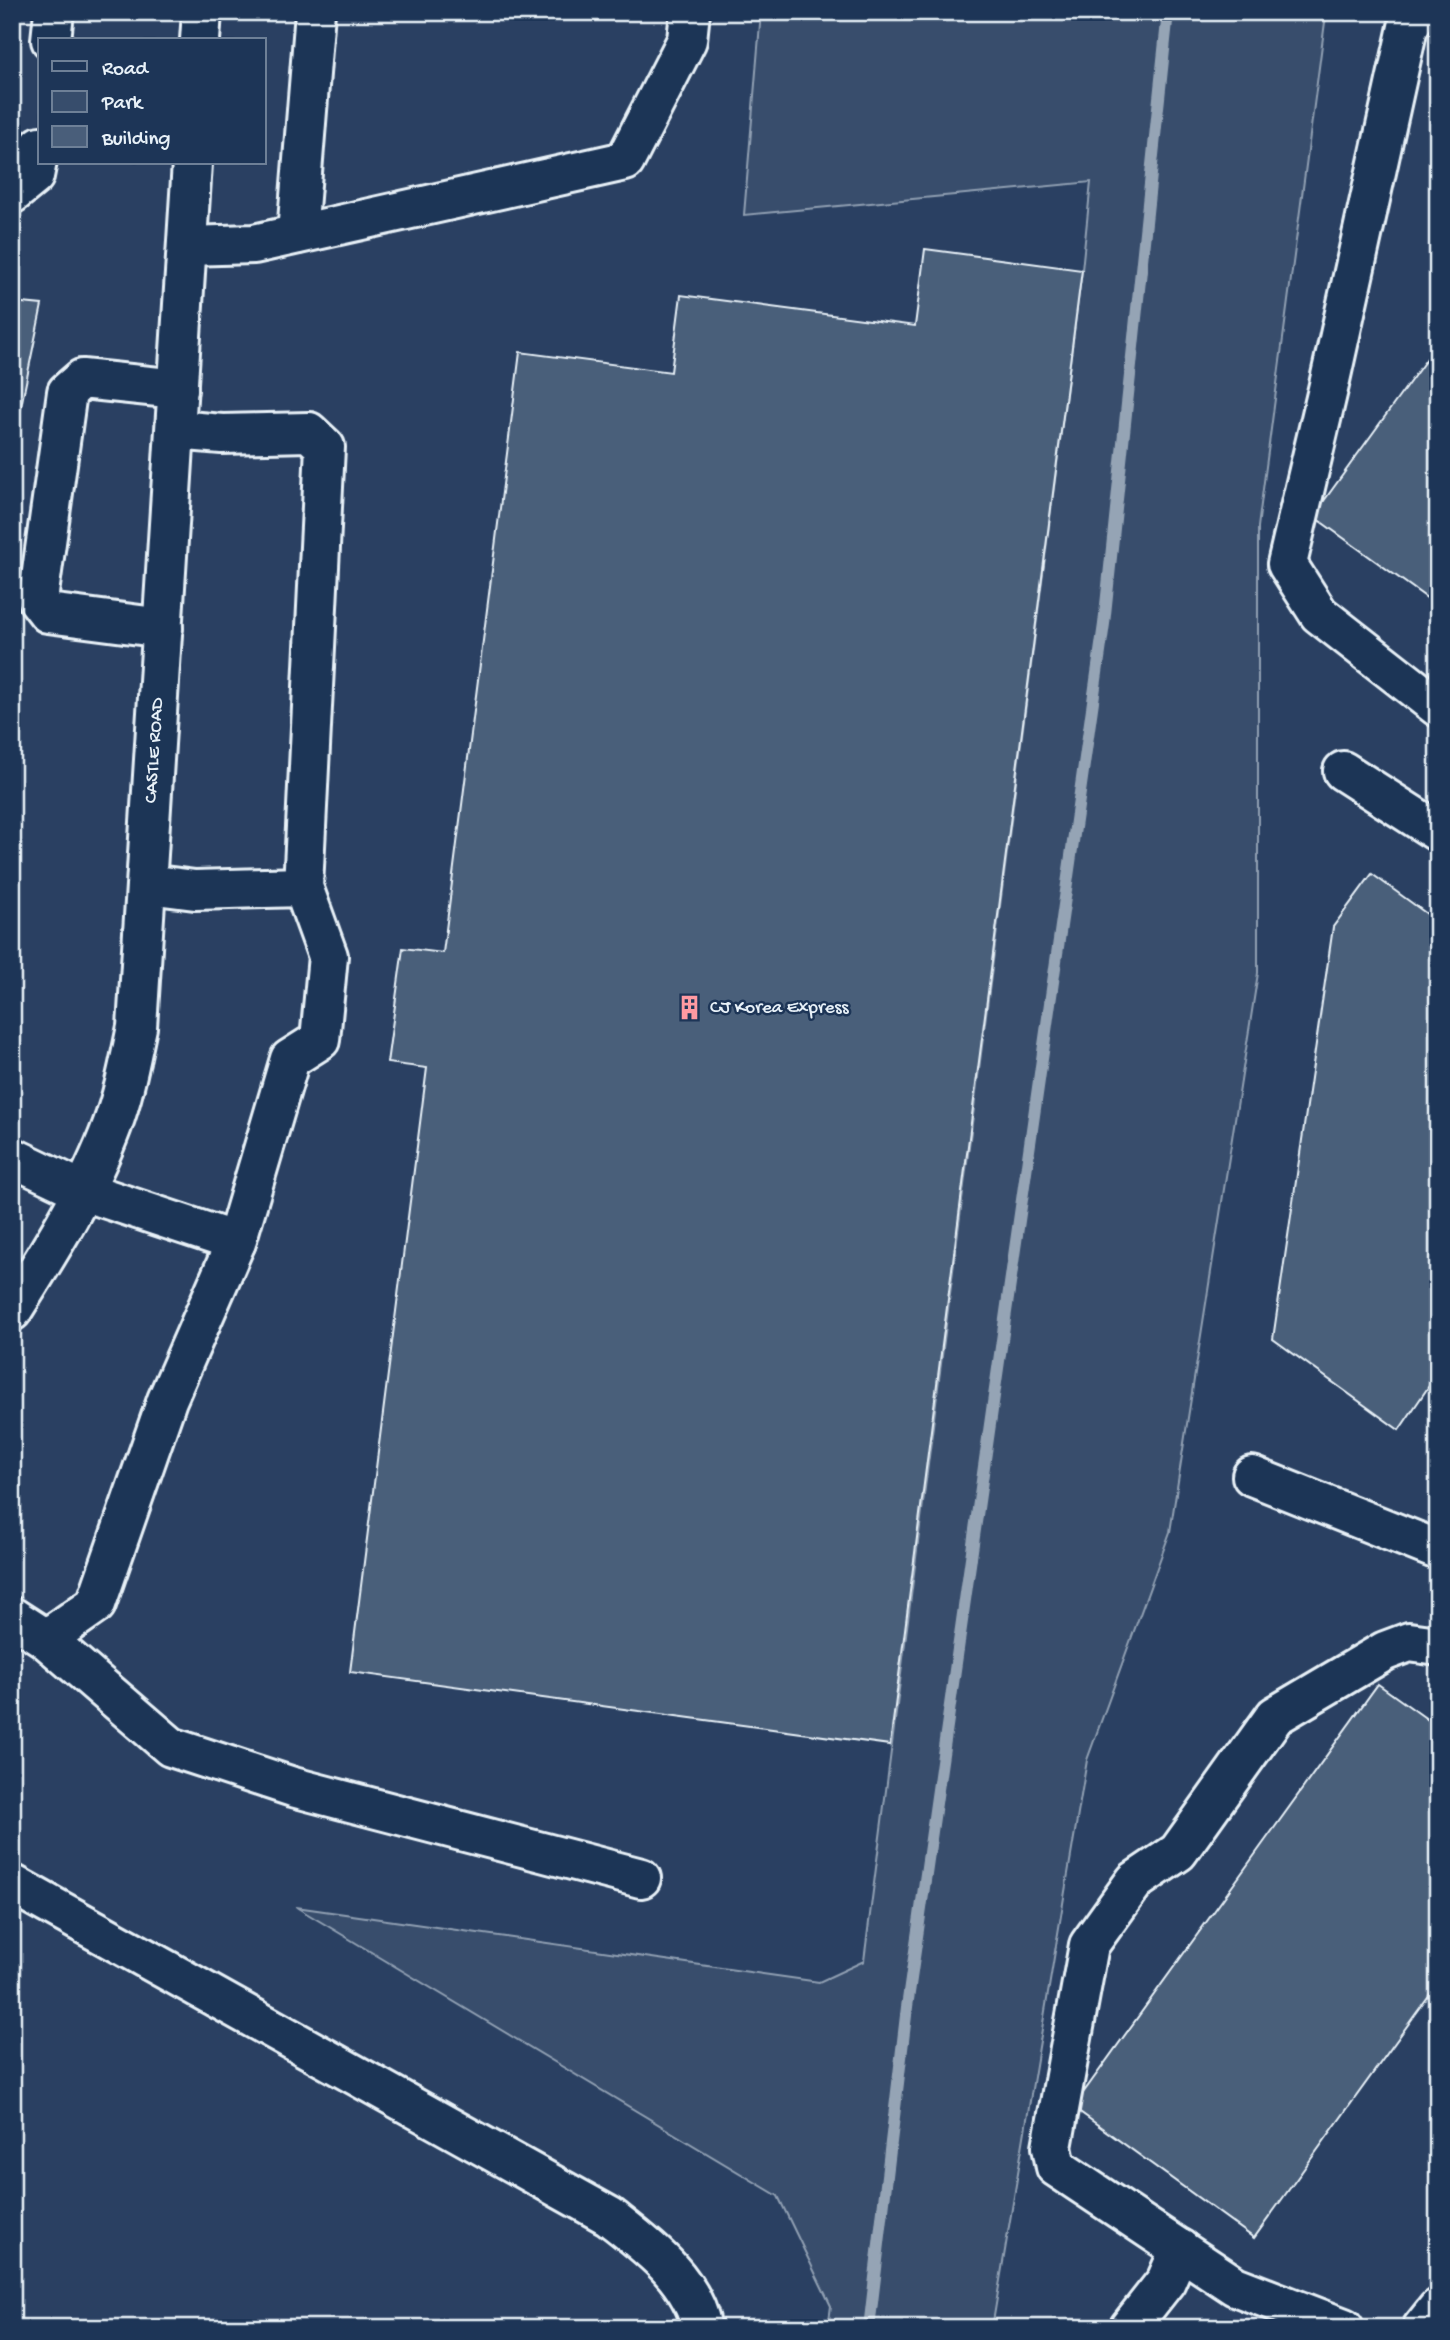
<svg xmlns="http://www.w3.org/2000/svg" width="1450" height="2340" font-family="'Gochi Hand',sans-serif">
<rect width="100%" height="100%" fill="#1d3557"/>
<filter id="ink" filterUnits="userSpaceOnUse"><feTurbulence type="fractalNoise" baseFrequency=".0143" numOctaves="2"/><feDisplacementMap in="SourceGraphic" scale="14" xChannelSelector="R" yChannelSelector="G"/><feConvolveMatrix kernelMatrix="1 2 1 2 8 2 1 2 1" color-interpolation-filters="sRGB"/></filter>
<g filter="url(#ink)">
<path fill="#2a4162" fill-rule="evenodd" d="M12,12H1438V2328H12ZM40,40H264V163H40Z"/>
<polygon fill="#374d6c" stroke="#909fb2" stroke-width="2" points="761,12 1332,12 1325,22 1258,527 1258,973 1170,1532 1087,1760 992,2328 828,2328 831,2306 778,2196 296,1907 819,1982 864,1961 1082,270 1091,182 744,215"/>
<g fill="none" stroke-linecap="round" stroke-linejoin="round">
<polyline stroke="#95a4b5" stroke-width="12" points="869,2328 907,2007 1104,624 1168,12"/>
</g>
<g fill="#495e7a" stroke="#e8f1f8" stroke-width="2">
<polygon points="925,249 1082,270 890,1745 350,1672 427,1068 387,1063 403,948 443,953 520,352 671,372 681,295 915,326"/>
<polygon points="12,302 42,305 12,450"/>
<polygon points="1438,343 1438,606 1313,516"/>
<polygon points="1372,874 1438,922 1438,1383 1433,1380 1399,1430 1273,1339 1333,927"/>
<polygon points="1378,1684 1438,1727 1438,1983 1254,2238 1073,2107"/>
</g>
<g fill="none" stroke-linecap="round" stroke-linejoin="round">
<defs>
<g id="minor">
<polyline points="1418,12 1408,27 1329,385 1287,564 1319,614 1438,707"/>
<polyline points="51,40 54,12"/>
<polyline points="200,40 202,12"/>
<polyline points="12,194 34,176 40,146"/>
<polyline points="297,234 315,12"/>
<polyline points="187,246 254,244 625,161 687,40 690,12"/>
<polyline points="163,628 48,613 38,600 67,392 82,379 178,389"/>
<polyline points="1343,771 1438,832"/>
<polyline points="148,884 195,890 303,887"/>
<polyline points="12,1157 83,1191 236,1242"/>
<path id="s1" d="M12,1311C49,1252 88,1191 112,1126C124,1094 130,1060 137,1027L192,163"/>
<polyline points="1252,1476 1438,1550"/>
<polyline points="12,1617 46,1639 171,1747 293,1787 641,1878"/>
<polyline points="46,1639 96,1604 167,1400 236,1242 290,1059 320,1040 328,956 303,887 325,447 309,432 222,434 176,430"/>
<path d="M12,1884L609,2216C647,2246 691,2277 702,2328"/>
<polyline points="1129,2328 1166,2281 1180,2249"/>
<polyline points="1344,2328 1235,2286 1056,2167 1052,2147 1089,1945 1135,1881 1178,1852 1275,1716 1385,1651 1409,1642 1438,1646"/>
</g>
<polyline id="major" points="1422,2328 1438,2308"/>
</defs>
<use href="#minor" stroke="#e8f1f8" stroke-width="44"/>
<use href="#major" stroke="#e8f1f8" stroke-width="44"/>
<use href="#minor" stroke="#1d3557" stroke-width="38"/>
<use href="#major" stroke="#1d3557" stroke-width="38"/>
</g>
</g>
<defs>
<symbol id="building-bare" viewBox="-9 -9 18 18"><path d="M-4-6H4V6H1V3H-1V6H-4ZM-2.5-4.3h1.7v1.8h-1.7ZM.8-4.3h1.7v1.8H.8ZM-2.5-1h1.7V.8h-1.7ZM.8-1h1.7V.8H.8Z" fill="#ff9aa2" stroke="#1d3557" stroke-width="2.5" paint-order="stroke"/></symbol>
</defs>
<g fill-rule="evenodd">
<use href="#building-bare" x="672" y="990" width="35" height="35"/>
</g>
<g text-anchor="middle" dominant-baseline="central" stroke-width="5" stroke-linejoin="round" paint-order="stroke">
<g font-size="19" fill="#e8f1f8" stroke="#1d3557">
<text stroke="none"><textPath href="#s1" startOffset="590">CASTLE ROAD</textPath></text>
</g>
<g font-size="19" fill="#e8f1f8" stroke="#1d3557" text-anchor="start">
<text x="710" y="1008">CJ Korea Express</text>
</g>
</g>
<rect width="1450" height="2340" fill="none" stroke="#1d3557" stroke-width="42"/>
<rect x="21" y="21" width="1408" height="2298" fill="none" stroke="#e8f1f8" stroke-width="2.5" filter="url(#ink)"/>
<rect x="38" y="38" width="228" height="126" fill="#1d3557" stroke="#6e8097" stroke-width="2"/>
<rect x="52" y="61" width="35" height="10" fill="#1d3557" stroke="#6e8097" stroke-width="2"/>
<text x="102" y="74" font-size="21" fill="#e8f1f8">Road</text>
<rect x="52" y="91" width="35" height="21" fill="#374d6c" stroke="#6e8097" stroke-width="2"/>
<text x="102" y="108" font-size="21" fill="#e8f1f8">Park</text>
<rect x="52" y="126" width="35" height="21" fill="#495e7a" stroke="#6e8097" stroke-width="2"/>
<text x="102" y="144" font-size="21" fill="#e8f1f8">Building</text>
</svg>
